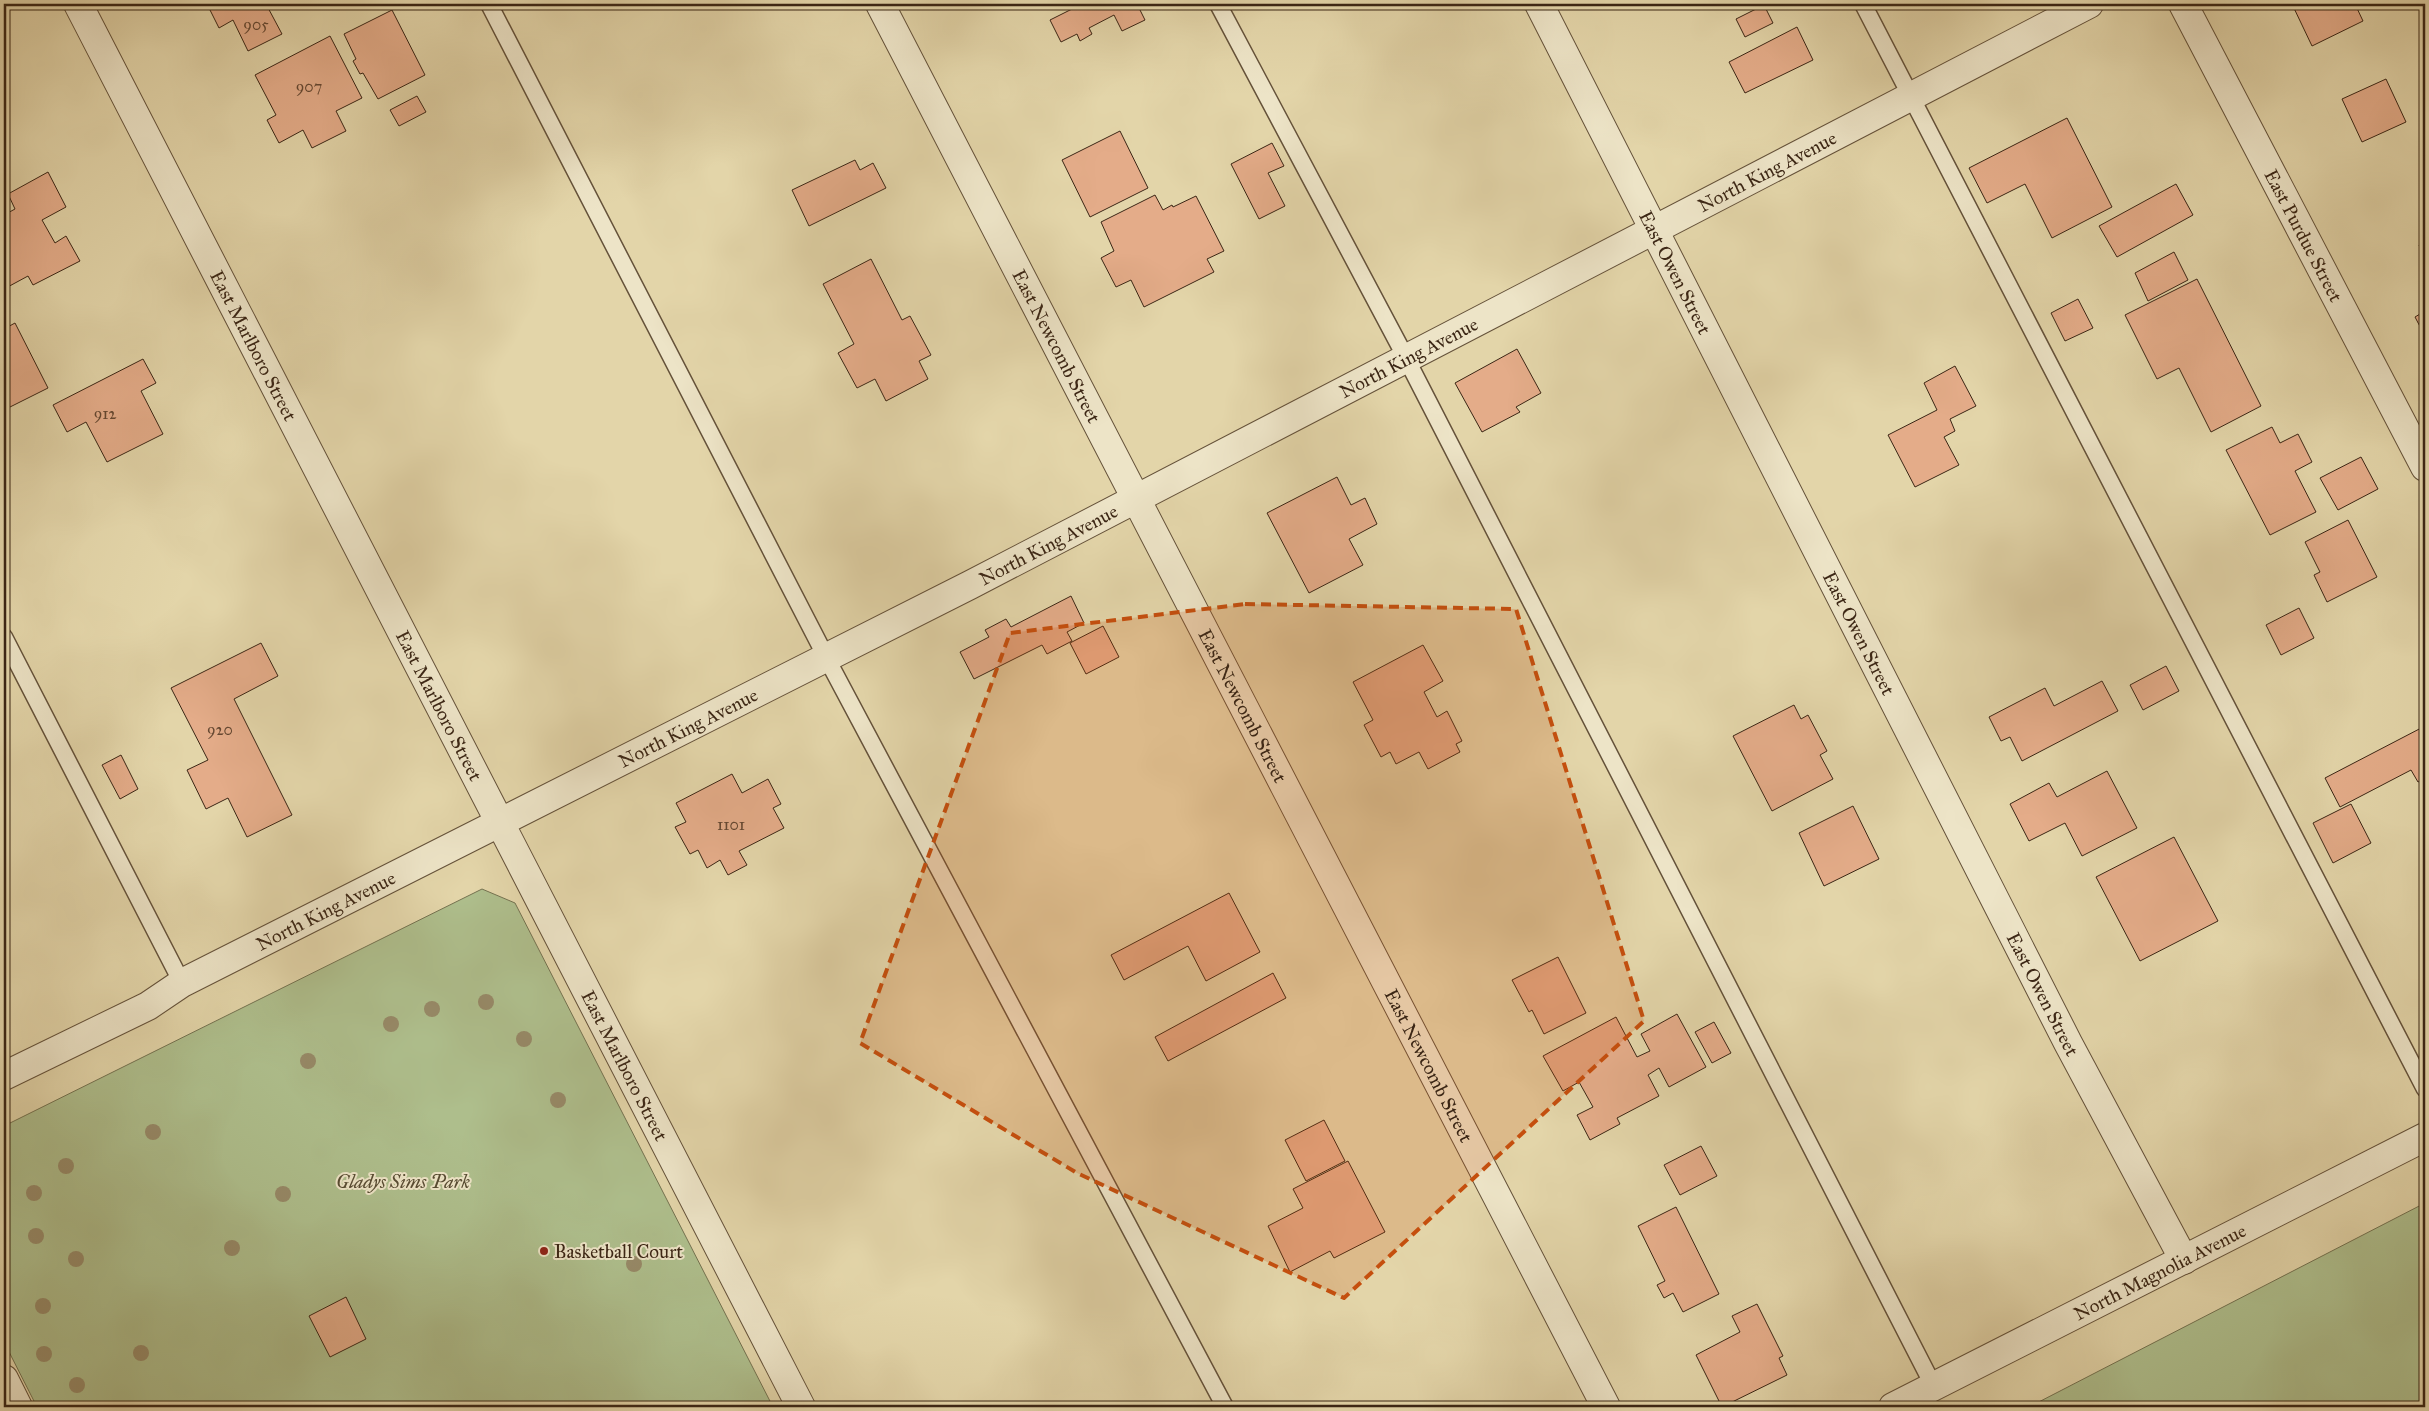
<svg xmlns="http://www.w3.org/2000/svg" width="2429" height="1411" font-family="'IM FELL Great Primer',serif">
<rect width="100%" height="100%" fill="#e3d5a9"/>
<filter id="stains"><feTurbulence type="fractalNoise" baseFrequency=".004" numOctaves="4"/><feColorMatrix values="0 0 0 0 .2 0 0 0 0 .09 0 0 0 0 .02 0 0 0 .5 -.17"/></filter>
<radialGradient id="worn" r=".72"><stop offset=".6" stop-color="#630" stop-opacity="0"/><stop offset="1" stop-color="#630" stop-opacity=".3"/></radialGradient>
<g fill="#aebe8c" stroke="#747250">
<polygon points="482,889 515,903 773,1407 37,1407 4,1342 4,1126"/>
<polygon points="2425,1203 2425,1407 2029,1407"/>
</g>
<g fill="#e4ac89" stroke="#3b2615">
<polygon points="207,4 266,4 282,34 248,51 233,20 219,28"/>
<polygon points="1082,4 1137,4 1145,20 1122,31 1114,15 1089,28 1092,34 1080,41 1077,34 1061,42 1050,20"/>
<polygon points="2292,4 2355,4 2363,21 2312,46"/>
<polygon points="1764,5 1773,23 1745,37 1736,19"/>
<polygon points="392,10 425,75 378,99 363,73 360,74 353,61 356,59 344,34"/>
<polygon points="1797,27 1813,60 1745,93 1729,62"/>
<polygon points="330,36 362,98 336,111 346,131 312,148 303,130 279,143 267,120 276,115 255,75"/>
<polygon points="2386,79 2406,122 2362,142 2342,99"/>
<polygon points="417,96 426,112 399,126 390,110"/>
<polygon points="2067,118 2112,207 2052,238 2025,184 1987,203 1969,168"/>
<polygon points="1120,131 1148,188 1090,217 1062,160"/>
<polygon points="1272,143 1284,166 1268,173 1285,206 1259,219 1231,164"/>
<polygon points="855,160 860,170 873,163 886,188 809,226 792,190"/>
<polygon points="48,172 66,207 42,220 55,243 66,236 80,261 33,285 28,276 4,289 4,215 15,209 8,194"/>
<polygon points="2176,184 2193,215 2117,257 2099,226"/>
<polygon points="1155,195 1163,210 1172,205 1173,207 1196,196 1224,251 1207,259 1214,272 1144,307 1131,280 1116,287 1101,258 1114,251 1101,222"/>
<polygon points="2425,242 2425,258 2419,245"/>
<polygon points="2174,252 2188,280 2148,301 2135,273"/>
<polygon points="871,259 902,320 910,316 931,355 919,361 928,379 886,401 875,379 857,388 838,353 854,344 823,284"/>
<polygon points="2197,279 2261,406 2211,432 2179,368 2157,379 2125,315"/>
<polygon points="2078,299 2093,328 2065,341 2051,313"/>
<polygon points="2425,311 2425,336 2415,317"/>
<polygon points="15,323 48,388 4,410 4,329"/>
<polygon points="1517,349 1541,393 1516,407 1520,412 1482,432 1455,383"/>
<polygon points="143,359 156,383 141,391 163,434 107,462 86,422 67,432 53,405"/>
<polygon points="1955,366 1976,406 1950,419 1955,431 1944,437 1959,465 1915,487 1888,435 1937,410 1924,383"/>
<polygon points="2272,427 2280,443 2298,434 2312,462 2295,471 2316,512 2270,535 2226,450"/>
<polygon points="2361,457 2378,489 2338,510 2320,478"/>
<polygon points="1337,477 1351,505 1365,498 1377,524 1349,539 1363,565 1309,593 1267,513"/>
<polygon points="2348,520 2377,577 2327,602 2314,575 2320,572 2305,542"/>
<polygon points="1071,596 1084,623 1067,632 1072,641 1047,654 1042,645 974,679 960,652 989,637 985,630 1006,619 1011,627"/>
<polygon points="2299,608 2314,638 2281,655 2266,625"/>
<polygon points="1103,626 1119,657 1086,674 1070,643"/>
<polygon points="261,643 278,676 234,699 292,815 247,837 228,798 206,809 187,770 208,760 171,688"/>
<polygon points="1423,645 1443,681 1424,692 1437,717 1447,711 1462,741 1456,744 1460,752 1428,769 1419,752 1396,764 1390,752 1381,757 1364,725 1373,720 1353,682"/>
<polygon points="2166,666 2179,691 2143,710 2130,685"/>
<polygon points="2102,681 2118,711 2022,761 2010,737 2001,741 1989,717 2045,688 2054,706"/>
<polygon points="1794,705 1801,719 1808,715 1827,751 1820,755 1833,779 1772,811 1733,736"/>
<polygon points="2425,726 2425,779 2418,782 2411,770 2340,807 2325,778"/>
<polygon points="121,755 138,789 120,799 102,765"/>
<polygon points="2107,771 2137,828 2082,856 2065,823 2029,841 2010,804 2049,783 2057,797"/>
<polygon points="732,774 742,793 768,779 781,804 773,808 784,828 739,851 747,865 728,875 720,860 707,868 698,850 690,854 675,827 686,822 676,803"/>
<polygon points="2351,804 2371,843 2333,863 2313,823"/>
<polygon points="1853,806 1879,859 1824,886 1799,833"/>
<polygon points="2174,837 2218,921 2140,961 2096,877"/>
<polygon points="1229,893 1260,952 1206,981 1188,946 1124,980 1111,955"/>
<polygon points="1558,957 1586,1013 1544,1034 1532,1010 1529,1012 1512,980"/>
<polygon points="1273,973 1286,998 1168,1061 1155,1037"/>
<polygon points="1677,1014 1706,1067 1669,1087 1659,1068 1648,1075 1659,1096 1617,1118 1620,1124 1590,1140 1577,1115 1593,1107 1579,1082 1563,1091 1543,1056 1616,1017 1637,1057 1650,1051 1641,1034"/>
<polygon points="1714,1022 1731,1053 1712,1063 1695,1032"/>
<polygon points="1324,1120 1345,1161 1306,1181 1285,1140"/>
<polygon points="1701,1146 1717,1176 1680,1195 1664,1165"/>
<polygon points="1348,1161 1385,1232 1334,1258 1330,1251 1290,1272 1268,1226 1303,1208 1293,1189"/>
<polygon points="1676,1207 1719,1294 1683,1312 1673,1293 1664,1298 1657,1285 1665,1281 1638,1226"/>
<polygon points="346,1297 366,1339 330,1357 309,1316"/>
<polygon points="1757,1304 1783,1356 1779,1358 1787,1375 1722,1407 1696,1355 1740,1332 1732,1316"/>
</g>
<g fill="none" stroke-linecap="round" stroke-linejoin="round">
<defs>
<g id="service">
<polyline points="489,4 826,657 1225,1407"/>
<polyline points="1218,4 1406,358 1934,1387"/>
<polyline points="1863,4 2425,1089"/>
<polyline points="4,637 182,983"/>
</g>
<g id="minor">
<path id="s1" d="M78,4L801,1407"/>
<path id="s2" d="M880,4L1606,1407"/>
<path id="s3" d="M1539,4L2068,1043L2184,1260"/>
<path id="s4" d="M2183,4L2425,467"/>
<path id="s5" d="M4,1076L148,1006L182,983L970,585L2089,4"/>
<polyline points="4,1379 18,1407"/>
<path id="s6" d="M1893,1407L2425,1137"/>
</g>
</defs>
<use href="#service" stroke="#65523a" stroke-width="19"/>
<use href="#minor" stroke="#65523a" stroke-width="30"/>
<use href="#service" stroke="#ede4c7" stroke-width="16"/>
<use href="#minor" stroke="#ede4c7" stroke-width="28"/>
</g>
<g fill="#978a68">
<circle cx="486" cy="1002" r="8"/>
<circle cx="432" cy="1009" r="8"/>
<circle cx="391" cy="1024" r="8"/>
<circle cx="524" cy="1039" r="8"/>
<circle cx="308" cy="1061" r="8"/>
<circle cx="558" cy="1100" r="8"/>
<circle cx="153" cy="1132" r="8"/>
<circle cx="66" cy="1166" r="8"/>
<circle cx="34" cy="1193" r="8"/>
<circle cx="283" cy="1194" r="8"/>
<circle cx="36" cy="1236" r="8"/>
<circle cx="232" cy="1248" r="8"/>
<circle cx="76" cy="1259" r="8"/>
<circle cx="634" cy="1264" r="8"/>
<circle cx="43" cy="1306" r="8"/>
<circle cx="141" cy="1353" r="8"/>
<circle cx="44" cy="1354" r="8"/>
<circle cx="77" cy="1385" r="8"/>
</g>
<path fill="#c54f0e" fill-opacity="0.2" stroke="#c54f0e" stroke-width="4" stroke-dasharray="10 6" stroke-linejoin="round" d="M1245,604L1516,609L1644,1021L1344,1298L1077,1173L860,1043L1010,633Z"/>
<circle fill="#8f2418" stroke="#ede4c7" stroke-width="2" cx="544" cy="1251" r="5"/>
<g text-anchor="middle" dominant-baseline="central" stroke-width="4" stroke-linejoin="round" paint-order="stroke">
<g font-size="16" fill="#654832">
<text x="256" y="24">905</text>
<text x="309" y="86">907</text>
<text x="105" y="413">912</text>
<text x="220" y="729">920</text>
<text x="731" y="824">1101</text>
</g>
<g font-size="19" fill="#3b2615" stroke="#ede4c7">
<text stroke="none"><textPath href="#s5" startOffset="1982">North King Avenue</textPath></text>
<text stroke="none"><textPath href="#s4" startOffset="261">East Purdue Street</textPath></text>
<text stroke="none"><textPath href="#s3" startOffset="301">East Owen Street</textPath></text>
<text stroke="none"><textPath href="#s1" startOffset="384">East Marlboro Street</textPath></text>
<text stroke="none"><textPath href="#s2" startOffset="385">East Newcomb Street</textPath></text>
<text stroke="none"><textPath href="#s5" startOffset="1578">North King Avenue</textPath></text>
<text stroke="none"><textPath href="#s5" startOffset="1172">North King Avenue</textPath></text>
<text stroke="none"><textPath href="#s3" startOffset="706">East Owen Street</textPath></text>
<text stroke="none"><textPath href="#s1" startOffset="789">East Marlboro Street</textPath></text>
<text stroke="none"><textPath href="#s2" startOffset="790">East Newcomb Street</textPath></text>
<text stroke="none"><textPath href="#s5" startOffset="768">North King Avenue</textPath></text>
<text stroke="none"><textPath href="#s5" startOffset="362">North King Avenue</textPath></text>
<text stroke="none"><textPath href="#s3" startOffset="1111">East Owen Street</textPath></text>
<text stroke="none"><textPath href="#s1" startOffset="1194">East Marlboro Street</textPath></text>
<text stroke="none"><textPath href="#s2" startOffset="1195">East Newcomb Street</textPath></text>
<text stroke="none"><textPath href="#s6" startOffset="299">North Magnolia Avenue</textPath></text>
</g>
<g font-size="19" font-style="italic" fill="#584c33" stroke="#ede4c7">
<text x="403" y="1181">Gladys Sims Park</text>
</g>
<g font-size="19" fill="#3b2615" stroke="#ede4c7" text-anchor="start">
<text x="554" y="1251">Basketball Court</text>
</g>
</g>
<rect width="2429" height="1411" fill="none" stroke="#e3d5a9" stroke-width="20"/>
<rect x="5" y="5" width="2419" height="1401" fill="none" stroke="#3b2615" stroke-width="2.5"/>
<rect x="10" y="10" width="2409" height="1391" fill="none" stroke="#3b2615"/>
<rect width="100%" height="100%" filter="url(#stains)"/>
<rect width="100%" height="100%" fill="url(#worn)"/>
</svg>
